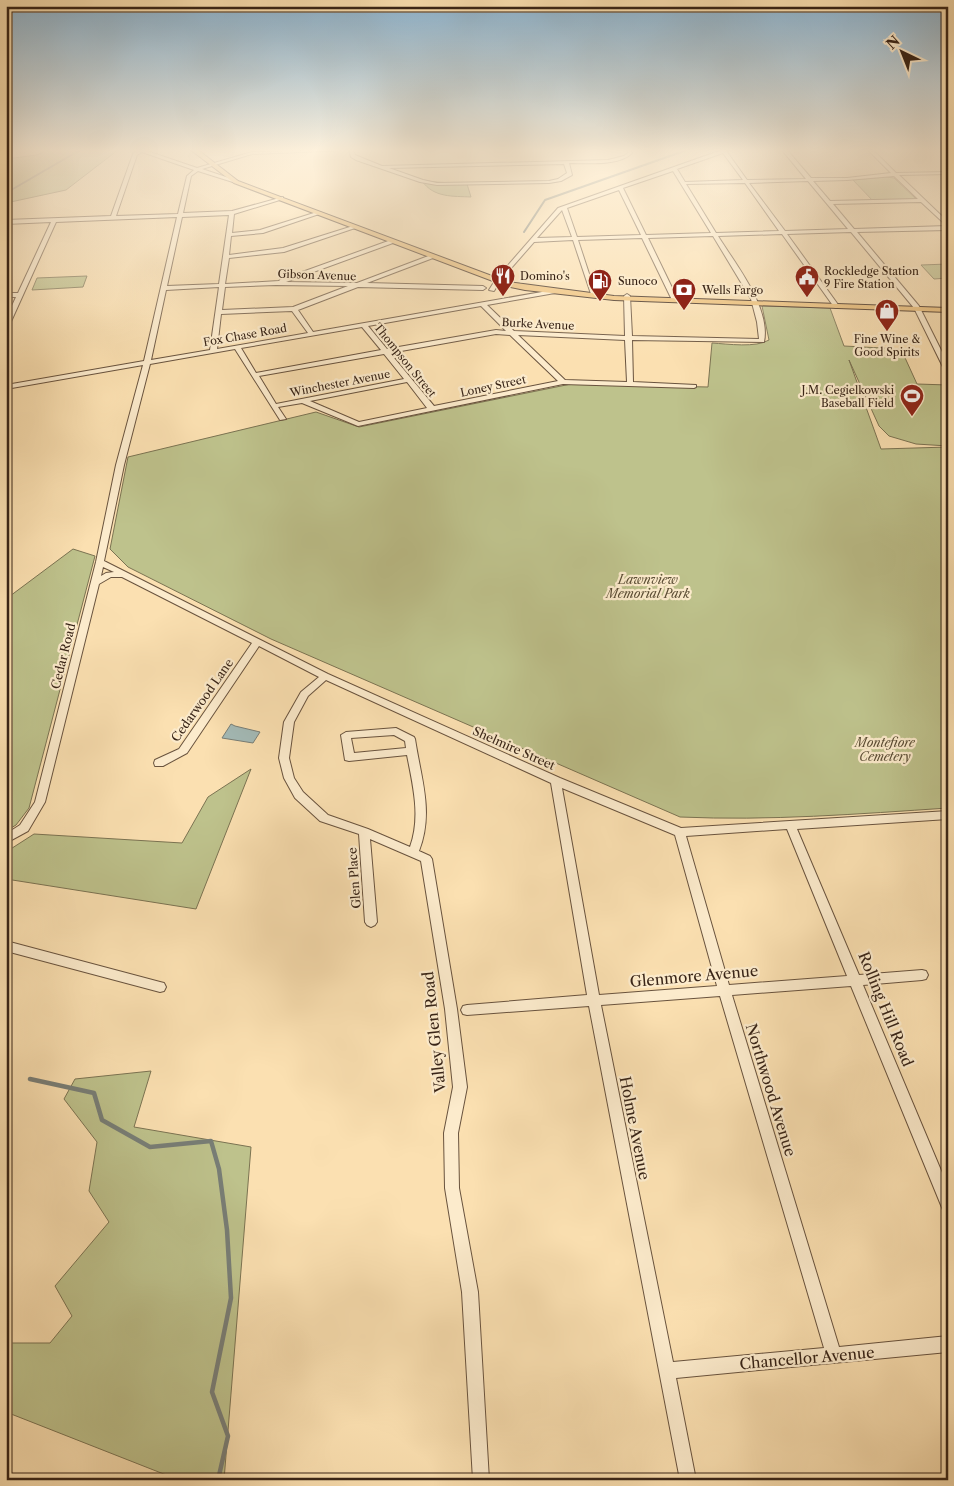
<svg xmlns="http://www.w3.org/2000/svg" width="954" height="1486" font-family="'Libre Caslon Text',serif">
<rect width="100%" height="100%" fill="#fbe0b1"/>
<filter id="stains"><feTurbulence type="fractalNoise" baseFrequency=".004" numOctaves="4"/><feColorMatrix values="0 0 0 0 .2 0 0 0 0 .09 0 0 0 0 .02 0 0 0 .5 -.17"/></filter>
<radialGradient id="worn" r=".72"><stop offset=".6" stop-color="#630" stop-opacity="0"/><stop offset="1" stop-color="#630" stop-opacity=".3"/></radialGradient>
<g fill="#bec28c" stroke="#7b7352">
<polygon points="47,150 118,150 66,190 6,203 6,159 37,155"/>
<polygon points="886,177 894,178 916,199 873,201 853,180"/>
<path d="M422,181L467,184L471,197C453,196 434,198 422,181Z"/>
<polygon points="948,264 948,278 934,279 921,265"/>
<polygon points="87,276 83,287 32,290 37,278"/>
<path d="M762,306L830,308L844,346L901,349L917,384L948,385V446L916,444L889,436L879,426L849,360L881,449L948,447V808C858,814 769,821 680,817L271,639L128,567L110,549L128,457L316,412L359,427L571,384L708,387L712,343C728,344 756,348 769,340Z"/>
<polygon points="73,549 95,556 29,808 16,825 6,831 6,599"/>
<polygon points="251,769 196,909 6,879 6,852 34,834 182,843 208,797"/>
<polygon points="151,1071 134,1127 251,1147 224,1480 179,1480 6,1412 6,1343 50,1343 72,1316 55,1286 109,1222 89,1191 97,1142 64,1099 75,1079"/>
</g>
<polygon fill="#a3bab7" stroke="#787e77" points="231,724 235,726 260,732 253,743 222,738"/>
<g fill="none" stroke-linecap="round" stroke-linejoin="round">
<g stroke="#787e77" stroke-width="2">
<polyline points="6,193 80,150"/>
<polyline points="524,232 545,200 687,150"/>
</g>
<polyline stroke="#787e77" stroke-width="4.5" points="30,1079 94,1093 102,1120 150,1147 211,1141 219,1169 227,1230 231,1298 212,1392 228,1436 218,1480"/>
<defs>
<g id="minor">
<path d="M137,150H144L197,168L252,152L347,150L252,154L202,169L238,181L236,183L198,171L191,176L183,213L232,211L283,197V199L234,214L232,233L260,230L317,212L322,213L263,233L231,236L229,255L283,248L353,226L358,227L284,252L229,258L225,284L279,281L280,280L391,240L394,242L393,243L286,282L357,283L431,255L434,257L433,258L367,283L483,286L486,288L483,290L358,287L298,310L313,332L553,290L555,291V293L487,305L514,331L625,336L624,296L627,294L630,296L632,336L759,339L757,322L751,299L713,236L648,238L678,300L675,302L672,300L642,238L578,240L596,295L591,294L573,240L534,242L500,281L494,291L489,290L496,279L558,208L722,150H729L727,152L747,180L806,179L782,150H787L811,178H847L891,173L868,150H873L896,173L948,172V174L899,175L948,222V230L857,232L919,306L948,364V373L945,371L914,308L851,232L787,234L839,306L836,308L834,307L782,234L718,236C736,265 771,308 764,342L632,340L633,382L696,385V387L694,388L563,384L358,426L302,403L278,407L286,419L280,420L235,349L150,364L124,465L104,561L328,674L560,778L681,828L948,811V819L797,829L859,975L922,970L926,971L928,975L926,979L922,980L863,985L948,1187V1212L943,1210L851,986L732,995L839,1347L948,1336V1352L676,1378L696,1480H680L589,1006L467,1015L463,1014L461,1010L463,1006L467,1005L587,995L551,783L326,680L308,696L294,722L289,758L294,778L303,792L328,815L368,829L410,847C421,817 413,786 407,755L349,761L345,760L341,735L346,732L396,728L414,737L415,739C421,779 434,812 419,851L430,856L432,859L457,1009L467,1087L458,1133L459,1188L478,1292L489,1480H473L462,1292L445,1188L444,1133L453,1087L445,1009L421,861L370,839L377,922L375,925L371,927L367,925L365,922L359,834L320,821L295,798L284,778L279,758L284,722L301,692L319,677L259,646L187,753L163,766H155L154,763L155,760L179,749L252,643L122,577H111L99,584L45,802L28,831L6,843V834L20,825L35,802L96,562L116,465L143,365L6,389V385L144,361L177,217L56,222L9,326L6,328V319L16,297H6V293H18L51,222L6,224V220L111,216L133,154ZM142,152L194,170L187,176L178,214L116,216L137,155ZM723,153L743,180L685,182L677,169ZM673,171L711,233L646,235L623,188ZM894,176L918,199L830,201L813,181L847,180ZM808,181L848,229L785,231L749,183ZM745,183L779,231L716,233L686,184ZM619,190L641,235L577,237L567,208ZM921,202L947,226L854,229L833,204ZM562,210L572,237L537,238ZM229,215L219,284L167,286L182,217ZM276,285L348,286L293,307L222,310L225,287ZM219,287L210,350L151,360L166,290ZM481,306L506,331L496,330L387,349L368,326ZM292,311L308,333L217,349L221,314ZM362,327L381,350L256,373L241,348ZM496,334L510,335L558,381L434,406L390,353ZM518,335L625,340L627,382L565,380ZM384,354L404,379L276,404L259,376ZM407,382L427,408L359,422L310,401ZM103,567L114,572L106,573L101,576ZM394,735L405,741L406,748L354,753L351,738ZM562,788L675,835L717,986L599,995ZM787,829L847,976L729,985L686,836ZM720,996L824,1348L673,1362L601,1005Z"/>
<path d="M349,150H353L355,155L382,166L608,160L624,156L628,153L627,150H631L632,153C620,166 586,163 569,163L572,175L561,181L549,183L437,185L420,182L356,160L351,157ZM564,164L567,173L558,179L549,181L437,183L423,180L389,168Z"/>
<polygon points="939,150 944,150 948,153 948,157"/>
<polygon points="6,941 160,982 164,983 166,987 164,991 160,992 6,951"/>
</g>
<polygon id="major" points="191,150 198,150 238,181 508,282 614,296 948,308 948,312 614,300 525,290 506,286 234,183"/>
</defs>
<use href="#minor" stroke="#69533e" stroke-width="2"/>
<use href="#major" stroke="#382417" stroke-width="2"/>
<use href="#minor" fill="#fcebcc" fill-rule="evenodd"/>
<use href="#major" fill="#eec078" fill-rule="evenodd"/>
</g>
<linearGradient id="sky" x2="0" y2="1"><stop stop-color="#8cb6d4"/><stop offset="0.42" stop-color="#fdf1dc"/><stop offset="1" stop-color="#fdf1dc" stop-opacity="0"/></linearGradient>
<rect width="954" height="358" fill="url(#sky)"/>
<defs>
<symbol id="restaurant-pin" viewBox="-11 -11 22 30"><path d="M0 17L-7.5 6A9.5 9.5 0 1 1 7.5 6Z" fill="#8f2418" stroke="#fcebcc"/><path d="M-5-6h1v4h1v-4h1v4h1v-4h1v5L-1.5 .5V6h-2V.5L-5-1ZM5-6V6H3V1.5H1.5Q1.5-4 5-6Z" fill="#fff"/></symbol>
<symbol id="civic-pin" viewBox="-11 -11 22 30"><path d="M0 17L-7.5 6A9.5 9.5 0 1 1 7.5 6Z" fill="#8f2418" stroke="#fcebcc"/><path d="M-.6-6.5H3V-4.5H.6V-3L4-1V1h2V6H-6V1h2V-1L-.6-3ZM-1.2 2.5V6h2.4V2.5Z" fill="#fff"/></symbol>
<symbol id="fuel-pin" viewBox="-11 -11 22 30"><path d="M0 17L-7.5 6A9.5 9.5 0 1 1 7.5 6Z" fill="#8f2418" stroke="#fcebcc"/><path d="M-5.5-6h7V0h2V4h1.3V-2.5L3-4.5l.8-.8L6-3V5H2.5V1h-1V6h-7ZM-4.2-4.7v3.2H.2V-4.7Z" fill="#fff"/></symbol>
<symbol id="bank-pin" viewBox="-11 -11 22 30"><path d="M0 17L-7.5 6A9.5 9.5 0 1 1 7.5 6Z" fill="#8f2418" stroke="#fcebcc"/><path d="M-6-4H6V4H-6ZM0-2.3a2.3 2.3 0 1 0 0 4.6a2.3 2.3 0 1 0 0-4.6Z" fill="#fff"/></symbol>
<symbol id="shop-pin" viewBox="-11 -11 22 30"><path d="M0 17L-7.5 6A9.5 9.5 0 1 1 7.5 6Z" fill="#8f2418" stroke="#fcebcc"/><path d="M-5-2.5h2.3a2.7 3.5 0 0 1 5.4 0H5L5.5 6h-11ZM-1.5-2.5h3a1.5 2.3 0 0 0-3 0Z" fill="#fff"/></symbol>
<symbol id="stadium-pin" viewBox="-11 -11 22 30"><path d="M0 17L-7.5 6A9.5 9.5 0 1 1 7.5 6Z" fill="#8f2418" stroke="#fcebcc"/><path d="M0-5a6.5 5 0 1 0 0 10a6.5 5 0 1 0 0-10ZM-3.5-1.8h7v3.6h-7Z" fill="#fff"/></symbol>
</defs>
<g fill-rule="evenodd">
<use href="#restaurant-pin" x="489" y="262" width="28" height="38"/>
<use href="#civic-pin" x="793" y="263" width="28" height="38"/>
<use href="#fuel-pin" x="586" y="267" width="28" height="38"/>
<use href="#bank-pin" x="670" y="276" width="28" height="38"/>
<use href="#shop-pin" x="873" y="297" width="28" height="38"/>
<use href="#stadium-pin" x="898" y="382" width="28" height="38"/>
</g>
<g text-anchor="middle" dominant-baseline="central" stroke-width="4.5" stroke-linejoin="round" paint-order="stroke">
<g font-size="11" fill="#382417" stroke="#fcebcc" text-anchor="start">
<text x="824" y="271">Rockledge Station<tspan x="824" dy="13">9 Fire Station</tspan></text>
<text x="520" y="276">Domino's</text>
<text x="618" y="281">Sunoco</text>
<text x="702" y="290">Wells Fargo</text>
<text x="887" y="339" text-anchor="middle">Fine Wine &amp;<tspan x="887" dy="13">Good Spirits</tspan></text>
<text x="894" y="390" text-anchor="end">J.M. Cegielkowski<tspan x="894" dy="13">Baseball Field</tspan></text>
</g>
<g font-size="11" fill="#382417" stroke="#fcebcc">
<text transform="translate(317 275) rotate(2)">Gibson Avenue</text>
<text transform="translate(538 324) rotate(3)">Burke Avenue</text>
<text transform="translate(245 335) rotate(-10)">Fox Chase Road</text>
<text transform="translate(405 360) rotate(51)">Thompson Street</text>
<text transform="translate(340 383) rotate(-11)">Winchester Avenue</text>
<text transform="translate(493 386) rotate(-12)">Loney Street</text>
</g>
<g font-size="12" font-style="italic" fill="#5a4c34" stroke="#fcebcc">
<text x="648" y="579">Lawnview<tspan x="648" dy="14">Memorial Park</tspan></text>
<text x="885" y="742">Montefiore<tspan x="885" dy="14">Cemetery</tspan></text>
</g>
<g font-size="12" fill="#382417" stroke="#fcebcc">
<text transform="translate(63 656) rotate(-76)">Cedar Road</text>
<text transform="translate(202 700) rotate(-55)">Cedarwood Lane</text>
<text transform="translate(514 748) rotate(24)">Shelmire Street</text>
<text transform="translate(354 878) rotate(-94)">Glen Place</text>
</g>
<g font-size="15" fill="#382417" stroke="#fcebcc">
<text transform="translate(694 976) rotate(-5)">Glenmore Avenue</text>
<text transform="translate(886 1009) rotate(68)">Rolling Hill Road</text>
<text transform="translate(434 1032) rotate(-96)">Valley Glen Road</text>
<text transform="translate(771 1090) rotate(73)">Northwood Avenue</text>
<text transform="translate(635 1128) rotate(79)">Holme Avenue</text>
<text transform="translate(807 1358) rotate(-5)">Chancellor Avenue</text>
</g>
</g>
<rect width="954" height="1486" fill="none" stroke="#fbe0b1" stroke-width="25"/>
<rect x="8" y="8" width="939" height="1471" fill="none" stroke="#382417" stroke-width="2.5"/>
<rect x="12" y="12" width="929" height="1461" fill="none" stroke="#382417"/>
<g transform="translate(902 52) rotate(317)" stroke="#fcebcc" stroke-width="4" paint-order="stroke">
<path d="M0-4L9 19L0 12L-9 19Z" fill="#382417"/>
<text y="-8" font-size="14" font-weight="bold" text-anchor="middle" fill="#382417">N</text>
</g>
<rect width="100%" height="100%" filter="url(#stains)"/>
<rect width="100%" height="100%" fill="url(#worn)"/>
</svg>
